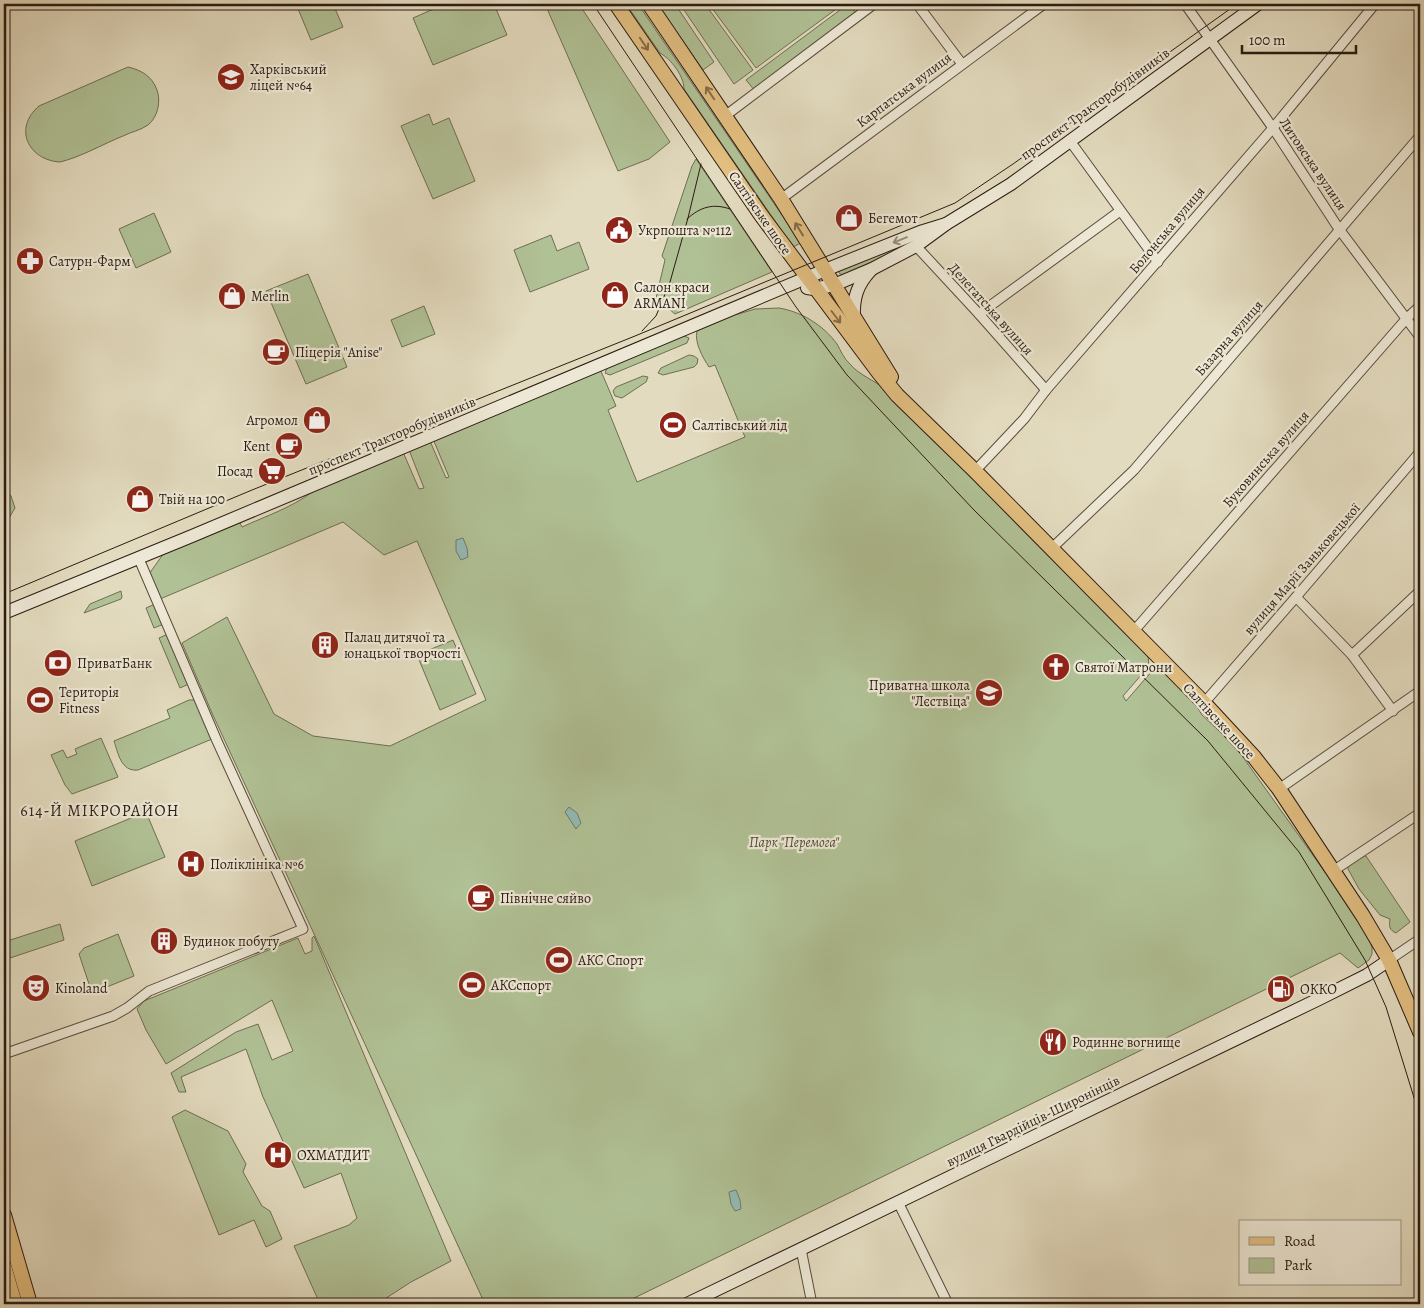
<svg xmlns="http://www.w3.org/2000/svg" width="1424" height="1308" font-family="Alegreya,serif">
<rect width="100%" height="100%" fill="#e3dbbf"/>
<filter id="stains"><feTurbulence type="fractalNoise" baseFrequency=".004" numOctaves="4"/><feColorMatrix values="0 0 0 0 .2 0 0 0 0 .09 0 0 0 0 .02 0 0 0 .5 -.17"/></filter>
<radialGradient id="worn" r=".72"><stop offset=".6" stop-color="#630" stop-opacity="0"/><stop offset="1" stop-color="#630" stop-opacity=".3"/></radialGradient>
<g fill="#b0c195" stroke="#6e6e54">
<polygon points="296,4 333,4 343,27 311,40"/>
<polygon points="445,4 494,4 507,35 433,65 413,18"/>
<polygon points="545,4 579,4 670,142 649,159 618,171"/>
<path d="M626,4H638L801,243L793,247L684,89C684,76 671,59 660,53Z"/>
<polygon points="657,4 675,4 714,62 703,70"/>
<polygon points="680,4 705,4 753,70 734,84"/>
<polygon points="709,4 826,4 839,7 756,68"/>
<polygon points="848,4 857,14 755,91 746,80"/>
<path d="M128,67C141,70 152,76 157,90C161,101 158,117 148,125C141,130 131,132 123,136C103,144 81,157 60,162C28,160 13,128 39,106Z"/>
<polygon points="429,114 433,125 449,118 475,181 433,199 401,126"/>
<polygon points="696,159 772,272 675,314 656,298 665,260 662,256 692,166"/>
<polygon points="154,213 171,252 136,268 119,229"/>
<polygon points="551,235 557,251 579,242 589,269 530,292 514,250"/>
<polygon points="904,244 905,247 842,275 839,273 839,271"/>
<polygon points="308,274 347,367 306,384 266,291"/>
<polygon points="424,306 435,334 402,347 391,320"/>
<path d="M779,308C802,312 823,325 837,344C841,351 844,359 850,364C859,375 874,380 885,389L1148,655L1149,666L1123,696L1126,701L1152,671L1157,669L1163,672L1196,705L1202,715L1235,746L1332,882L1368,936L1372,947V954L1369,960L1358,968L1340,953L622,1304H485L212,713L182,643L227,617L274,714L313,736L390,746L486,700L420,548L417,541L384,555L343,522L160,599L149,574L164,553L239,521L242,527C266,516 291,508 312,492L403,452L419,489L424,488L409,450L430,441L446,478L449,477L433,439L600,369L616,406L608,410L637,482L745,437L715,365L709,367C703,358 694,342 697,331L735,315L755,309Z"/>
<polygon points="684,336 689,338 687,343 610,375 605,373 607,368"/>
<polygon points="689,355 694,356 698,359 697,364 694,367 663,375 658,373 661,368"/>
<polygon points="643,376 648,377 646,382 622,398 615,396 613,391 616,387"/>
<polygon points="4,490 6,490 11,496 15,508 9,518 4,520"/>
<polygon points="121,591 122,597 121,599 84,613 90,604"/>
<polygon points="155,604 164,624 154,628 146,608"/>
<polygon points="168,634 189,684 180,688 159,638"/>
<polygon points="453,640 476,694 440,710 417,655"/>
<path d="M189,700H196L212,739L138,770C121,772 118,753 114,741L170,718L167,710Z"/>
<polygon points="101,738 118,777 72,794 65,785 51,755 63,750 67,758 77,754 75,749"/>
<polygon points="57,802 61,812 53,815 50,804"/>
<polygon points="146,812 165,857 92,886 75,841"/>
<path d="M1361,856H1366L1410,922L1396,933C1389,930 1389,926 1390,919L1380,915L1359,889L1348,869V865Z"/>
<polygon points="60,924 64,940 4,960 4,942"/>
<polygon points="118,934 134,976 92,993 79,954 84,948"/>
<polygon points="314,936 451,1261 411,1282 377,1304 320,1304 294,1246 349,1225 357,1218 341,1173 304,1188 263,1097 246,1049 181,1077 186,1092 179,1092 171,1073 236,1032 258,1024 272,1060 293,1051 272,1000 166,1064 146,1030 137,1009 144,1001 298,938 305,954 312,951 312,938"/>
<polygon points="185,1110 228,1131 246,1164 243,1172 262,1206 270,1211 282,1239 266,1247 254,1220 219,1235 172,1117"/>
</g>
<g fill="#95bbb4" stroke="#6b7b73">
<polygon points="463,538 467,548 468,557 461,560 456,551 456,540"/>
<polygon points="569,807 577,813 581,823 576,829 565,812"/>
<polygon points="736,1190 740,1200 741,1209 735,1211 731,1204 729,1192"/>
</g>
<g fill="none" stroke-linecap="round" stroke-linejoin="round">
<defs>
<g id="minor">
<polyline points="917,4 962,64"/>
<polyline points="1185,4 1273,128 1339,229 1420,337"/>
<polyline points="725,116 874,4"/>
<polyline points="1070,141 1158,262"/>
<polyline points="781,199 1044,4"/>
<polyline points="916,246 979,314 1046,390"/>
<polyline points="979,314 1120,211"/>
<polyline points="975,471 1024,419 1046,390 1273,128 1375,4"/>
<polyline points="1051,549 1134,470 1420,136"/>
<polyline points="1296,597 1352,655 1393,711"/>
<polyline points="1133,632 1407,318 1420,306"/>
<polyline points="1352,655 1420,591"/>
<polyline points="1204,703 1296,597 1420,452"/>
<polyline points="1279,789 1420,691"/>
<polyline points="1333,871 1420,813"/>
<polyline points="1389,960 1420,939"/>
<polyline points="4,1054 113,1016 127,1008 149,991 303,929 217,741 139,559"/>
<polyline points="898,1202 948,1304"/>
<polyline points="801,1249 812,1304"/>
</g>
<g id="secondary">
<polyline points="807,288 814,289 834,285 872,269 916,246 946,224 1011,184 1258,4"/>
<path d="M854,318C853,298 857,285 871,270"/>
<polyline points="4,613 192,536 825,270 920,232 946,224"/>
<polyline points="687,1304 1319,999 1367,975 1389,960"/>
</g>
<g id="primary">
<polyline points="616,4 761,215 879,373 897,395 975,471 1204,703 1254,757 1279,789 1363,916 1389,960 1420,1032"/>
<polyline points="649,4 781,199 891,377"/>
<polyline points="4,1215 30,1304"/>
<polyline points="4,1266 15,1304"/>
</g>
</defs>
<use href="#minor" stroke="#594b3d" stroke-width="11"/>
<use href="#secondary" stroke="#2b1b12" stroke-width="14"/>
<use href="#primary" stroke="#2b1b12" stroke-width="16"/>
<use href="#minor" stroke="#ede8d5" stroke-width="9"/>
<use href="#secondary" stroke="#ede8d5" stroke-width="12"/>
<use href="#primary" stroke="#e2be80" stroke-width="14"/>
<g stroke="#2b1b12" stroke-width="1">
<polyline points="593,4 796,307 847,375 974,510 1208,741 1299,852 1365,960 1386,1007 1420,1117"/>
<path d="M687,219C700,207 713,203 730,209"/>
<polyline points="642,331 656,316 670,282 688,218 701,164"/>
<polyline points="4,594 252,490 635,336 955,203 1013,164 1237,4"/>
</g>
</g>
<defs><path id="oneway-shaft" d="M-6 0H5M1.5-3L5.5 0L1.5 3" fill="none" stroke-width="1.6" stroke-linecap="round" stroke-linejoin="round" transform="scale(1.25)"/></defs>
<g stroke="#866c49">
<use href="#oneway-shaft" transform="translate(644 44) rotate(56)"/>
<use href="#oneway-shaft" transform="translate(710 93) rotate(-124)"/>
<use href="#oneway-shaft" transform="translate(799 229) rotate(-122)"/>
<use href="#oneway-shaft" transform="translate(836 317) rotate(53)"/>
</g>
<use stroke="#968c7d" href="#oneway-shaft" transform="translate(900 240) rotate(158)"/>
<defs>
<symbol id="school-disc" viewBox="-11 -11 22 22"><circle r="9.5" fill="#8f2418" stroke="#ede8d5"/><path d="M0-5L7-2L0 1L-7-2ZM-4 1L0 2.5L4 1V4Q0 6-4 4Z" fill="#fff"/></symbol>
<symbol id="shop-disc" viewBox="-11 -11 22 22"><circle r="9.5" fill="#8f2418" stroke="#ede8d5"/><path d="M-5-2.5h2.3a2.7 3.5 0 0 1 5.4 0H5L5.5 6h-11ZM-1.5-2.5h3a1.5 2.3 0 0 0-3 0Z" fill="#fff"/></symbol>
<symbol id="civic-disc" viewBox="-11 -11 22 22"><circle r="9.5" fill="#8f2418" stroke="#ede8d5"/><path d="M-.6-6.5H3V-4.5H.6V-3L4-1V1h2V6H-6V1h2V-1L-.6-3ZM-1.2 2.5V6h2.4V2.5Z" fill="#fff"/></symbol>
<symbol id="pharmacy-disc" viewBox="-11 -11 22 22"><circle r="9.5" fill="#8f2418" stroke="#ede8d5"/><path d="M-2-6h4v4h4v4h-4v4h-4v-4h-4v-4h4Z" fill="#fff"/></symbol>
<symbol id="cafe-disc" viewBox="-11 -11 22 22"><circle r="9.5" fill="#8f2418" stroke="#ede8d5"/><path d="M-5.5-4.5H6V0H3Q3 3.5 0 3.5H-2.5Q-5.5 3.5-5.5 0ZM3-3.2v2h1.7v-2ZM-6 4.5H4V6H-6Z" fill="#fff"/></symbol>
<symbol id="stadium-disc" viewBox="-11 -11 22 22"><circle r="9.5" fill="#8f2418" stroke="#ede8d5"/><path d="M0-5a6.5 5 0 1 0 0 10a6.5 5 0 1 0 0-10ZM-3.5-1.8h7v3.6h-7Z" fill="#fff"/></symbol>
<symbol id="supermarket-disc" viewBox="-11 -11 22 22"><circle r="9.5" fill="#8f2418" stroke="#ede8d5"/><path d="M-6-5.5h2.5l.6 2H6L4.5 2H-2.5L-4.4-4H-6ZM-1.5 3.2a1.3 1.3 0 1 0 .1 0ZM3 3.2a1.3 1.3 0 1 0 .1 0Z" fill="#fff"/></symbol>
<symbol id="building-disc" viewBox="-11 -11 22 22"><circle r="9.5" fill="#8f2418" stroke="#ede8d5"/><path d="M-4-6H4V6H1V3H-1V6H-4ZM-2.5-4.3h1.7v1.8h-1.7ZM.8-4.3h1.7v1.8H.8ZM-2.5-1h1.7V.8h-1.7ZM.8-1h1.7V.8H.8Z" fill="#fff"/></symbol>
<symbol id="bank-disc" viewBox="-11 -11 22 22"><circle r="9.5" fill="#8f2418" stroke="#ede8d5"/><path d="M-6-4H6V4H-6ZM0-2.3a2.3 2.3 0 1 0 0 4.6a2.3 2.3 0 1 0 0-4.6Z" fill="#fff"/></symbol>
<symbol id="church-disc" viewBox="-11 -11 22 22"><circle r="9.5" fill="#8f2418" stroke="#ede8d5"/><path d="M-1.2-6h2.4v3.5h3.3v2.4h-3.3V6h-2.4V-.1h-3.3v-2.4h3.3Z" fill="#fff"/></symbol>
<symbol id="hospital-disc" viewBox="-11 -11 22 22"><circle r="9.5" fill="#8f2418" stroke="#ede8d5"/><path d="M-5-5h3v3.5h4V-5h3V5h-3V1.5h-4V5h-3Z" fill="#fff"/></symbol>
<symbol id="theatre-disc" viewBox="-11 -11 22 22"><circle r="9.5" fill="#8f2418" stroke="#ede8d5"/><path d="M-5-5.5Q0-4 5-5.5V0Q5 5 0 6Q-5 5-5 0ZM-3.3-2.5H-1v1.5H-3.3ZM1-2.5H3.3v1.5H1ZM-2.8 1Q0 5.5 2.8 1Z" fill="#fff"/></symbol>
<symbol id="fuel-disc" viewBox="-11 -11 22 22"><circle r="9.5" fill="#8f2418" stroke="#ede8d5"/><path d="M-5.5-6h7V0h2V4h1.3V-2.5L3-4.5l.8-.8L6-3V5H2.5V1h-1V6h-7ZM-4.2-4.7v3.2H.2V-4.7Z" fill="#fff"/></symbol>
<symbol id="restaurant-disc" viewBox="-11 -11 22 22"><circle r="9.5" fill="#8f2418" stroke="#ede8d5"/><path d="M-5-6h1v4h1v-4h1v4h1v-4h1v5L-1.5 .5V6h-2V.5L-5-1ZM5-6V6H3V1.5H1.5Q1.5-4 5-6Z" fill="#fff"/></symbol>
</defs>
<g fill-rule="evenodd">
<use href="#school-disc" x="215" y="61" width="32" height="32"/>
<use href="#shop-disc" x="833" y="202" width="32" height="32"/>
<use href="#civic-disc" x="603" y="214" width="32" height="32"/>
<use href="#pharmacy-disc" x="14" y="245" width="32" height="32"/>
<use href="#shop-disc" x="599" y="279" width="32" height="32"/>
<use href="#shop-disc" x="216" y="280" width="32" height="32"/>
<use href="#cafe-disc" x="260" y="336" width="32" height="32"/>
<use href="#shop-disc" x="301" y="404" width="32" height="32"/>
<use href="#stadium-disc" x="657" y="409" width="32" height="32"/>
<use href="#cafe-disc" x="273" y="430" width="32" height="32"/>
<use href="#supermarket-disc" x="256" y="455" width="32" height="32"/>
<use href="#shop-disc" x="124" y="483" width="32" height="32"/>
<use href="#building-disc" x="309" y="629" width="32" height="32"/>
<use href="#bank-disc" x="42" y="647" width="32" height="32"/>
<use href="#church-disc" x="1040" y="651" width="32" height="32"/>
<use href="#school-disc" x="973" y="677" width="32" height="32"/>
<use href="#stadium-disc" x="24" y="684" width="32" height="32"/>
<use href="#hospital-disc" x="175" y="848" width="32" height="32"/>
<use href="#cafe-disc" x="465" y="882" width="32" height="32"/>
<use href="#building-disc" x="148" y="925" width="32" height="32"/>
<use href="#stadium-disc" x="543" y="944" width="32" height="32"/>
<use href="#stadium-disc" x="456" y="969" width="32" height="32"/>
<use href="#theatre-disc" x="20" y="972" width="32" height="32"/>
<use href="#fuel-disc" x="1265" y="973" width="32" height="32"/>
<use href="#restaurant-disc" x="1037" y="1026" width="32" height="32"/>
<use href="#hospital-disc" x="262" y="1139" width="32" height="32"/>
</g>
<g text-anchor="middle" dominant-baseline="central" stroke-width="4.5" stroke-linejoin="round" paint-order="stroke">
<g font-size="14" fill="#2b1b12" stroke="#ede8d5" text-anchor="start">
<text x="250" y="69">Харківський<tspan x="250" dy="16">ліцей №64</tspan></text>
<text x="868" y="218">Бегемот</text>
<text x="638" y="230">Укрпошта №112</text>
<text x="49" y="261">Сатурн-Фарм</text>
<text x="634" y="287">Салон краси<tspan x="634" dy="16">ARMANI</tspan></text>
<text x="251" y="296">Merlin</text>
<text x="295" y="352">Піцерія "Anise"</text>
<text x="298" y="420" text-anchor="end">Агромол</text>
<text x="692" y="425">Салтівський лід</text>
<text x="270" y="446" text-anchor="end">Kent</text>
<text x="253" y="471" text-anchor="end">Посад</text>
<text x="159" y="499">Твій на 100</text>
<text x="344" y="637">Палац дитячої та<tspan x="344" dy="16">юнацької творчості</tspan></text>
<text x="77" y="663">ПриватБанк</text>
<text x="1075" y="667">Святої Матрони</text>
<text x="970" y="685" text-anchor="end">Приватна школа<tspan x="970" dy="16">"Лєствіца"</tspan></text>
<text x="59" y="692">Територія<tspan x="59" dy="16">Fitness</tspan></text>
<text x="210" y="864">Поліклініка №6</text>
<text x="500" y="898">Північне сяйво</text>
<text x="183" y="941">Будинок побуту</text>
<text x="578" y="960">АКС Спорт</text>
<text x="491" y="985">АКСспорт</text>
<text x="55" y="988">Kinoland</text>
<text x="1300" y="989">ОККО</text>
<text x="1072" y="1042">Родинне вогнище</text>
<text x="297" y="1155">ОХМАТДИТ</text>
</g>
<g font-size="14" fill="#2b1b12" stroke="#ede8d5">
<text transform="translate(904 90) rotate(-37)">Карпатська вулиця</text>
<text transform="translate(1095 104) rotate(-36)">проспект Тракторобудівників</text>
<text transform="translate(1313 164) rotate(56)">Литовська вулиця</text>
<text transform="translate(760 213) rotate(55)">Салтівське шосе</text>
<text transform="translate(1167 230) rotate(-50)">Болонська вулиця</text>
<text transform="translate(991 309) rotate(48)">Делегатська вулиця</text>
<text transform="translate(1229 338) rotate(-49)">Базарна вулиця</text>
<text transform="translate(392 436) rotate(-23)">проспект Тракторобудівників</text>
<text transform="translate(1266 459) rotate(-49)">Буковинська вулиця</text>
<text transform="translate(1302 569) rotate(-49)">вулиця Марії Заньковецької</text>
<text transform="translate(1219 721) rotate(47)">Салтівське шосе</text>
<text transform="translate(1033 1121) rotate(-26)">вулиця Гвардійців-Широнінців</text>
</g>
<g font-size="14" font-style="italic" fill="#534d39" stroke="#ede8d5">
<text x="794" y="842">Парк "Перемога"</text>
</g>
<g font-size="16" letter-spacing="1" fill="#2b1b12" stroke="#ede8d5">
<text x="100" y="811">614-Й МІКРОРАЙОН</text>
</g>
</g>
<rect width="1424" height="1308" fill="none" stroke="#e3dbbf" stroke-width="20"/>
<rect x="5" y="5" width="1414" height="1298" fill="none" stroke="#2b1b12" stroke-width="2.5"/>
<rect x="10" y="10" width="1404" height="1288" fill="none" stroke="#2b1b12"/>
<rect x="1239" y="1220" width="162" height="65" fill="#ede8d5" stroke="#9f9687"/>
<rect x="1249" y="1237" width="25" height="8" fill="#e2be80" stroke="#9f9687"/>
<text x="1284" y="1246" font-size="15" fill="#2b1b12">Road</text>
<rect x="1249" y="1258" width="25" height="15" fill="#b0c195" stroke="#9f9687"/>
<text x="1284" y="1270" font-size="15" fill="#2b1b12">Park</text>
<path d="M1242 45v8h114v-8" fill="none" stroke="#2b1b12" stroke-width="2.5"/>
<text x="1249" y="45" font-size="15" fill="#2b1b12" stroke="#ede8d5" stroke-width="4" paint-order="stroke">100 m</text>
<rect width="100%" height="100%" filter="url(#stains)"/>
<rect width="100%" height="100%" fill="url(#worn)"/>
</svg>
